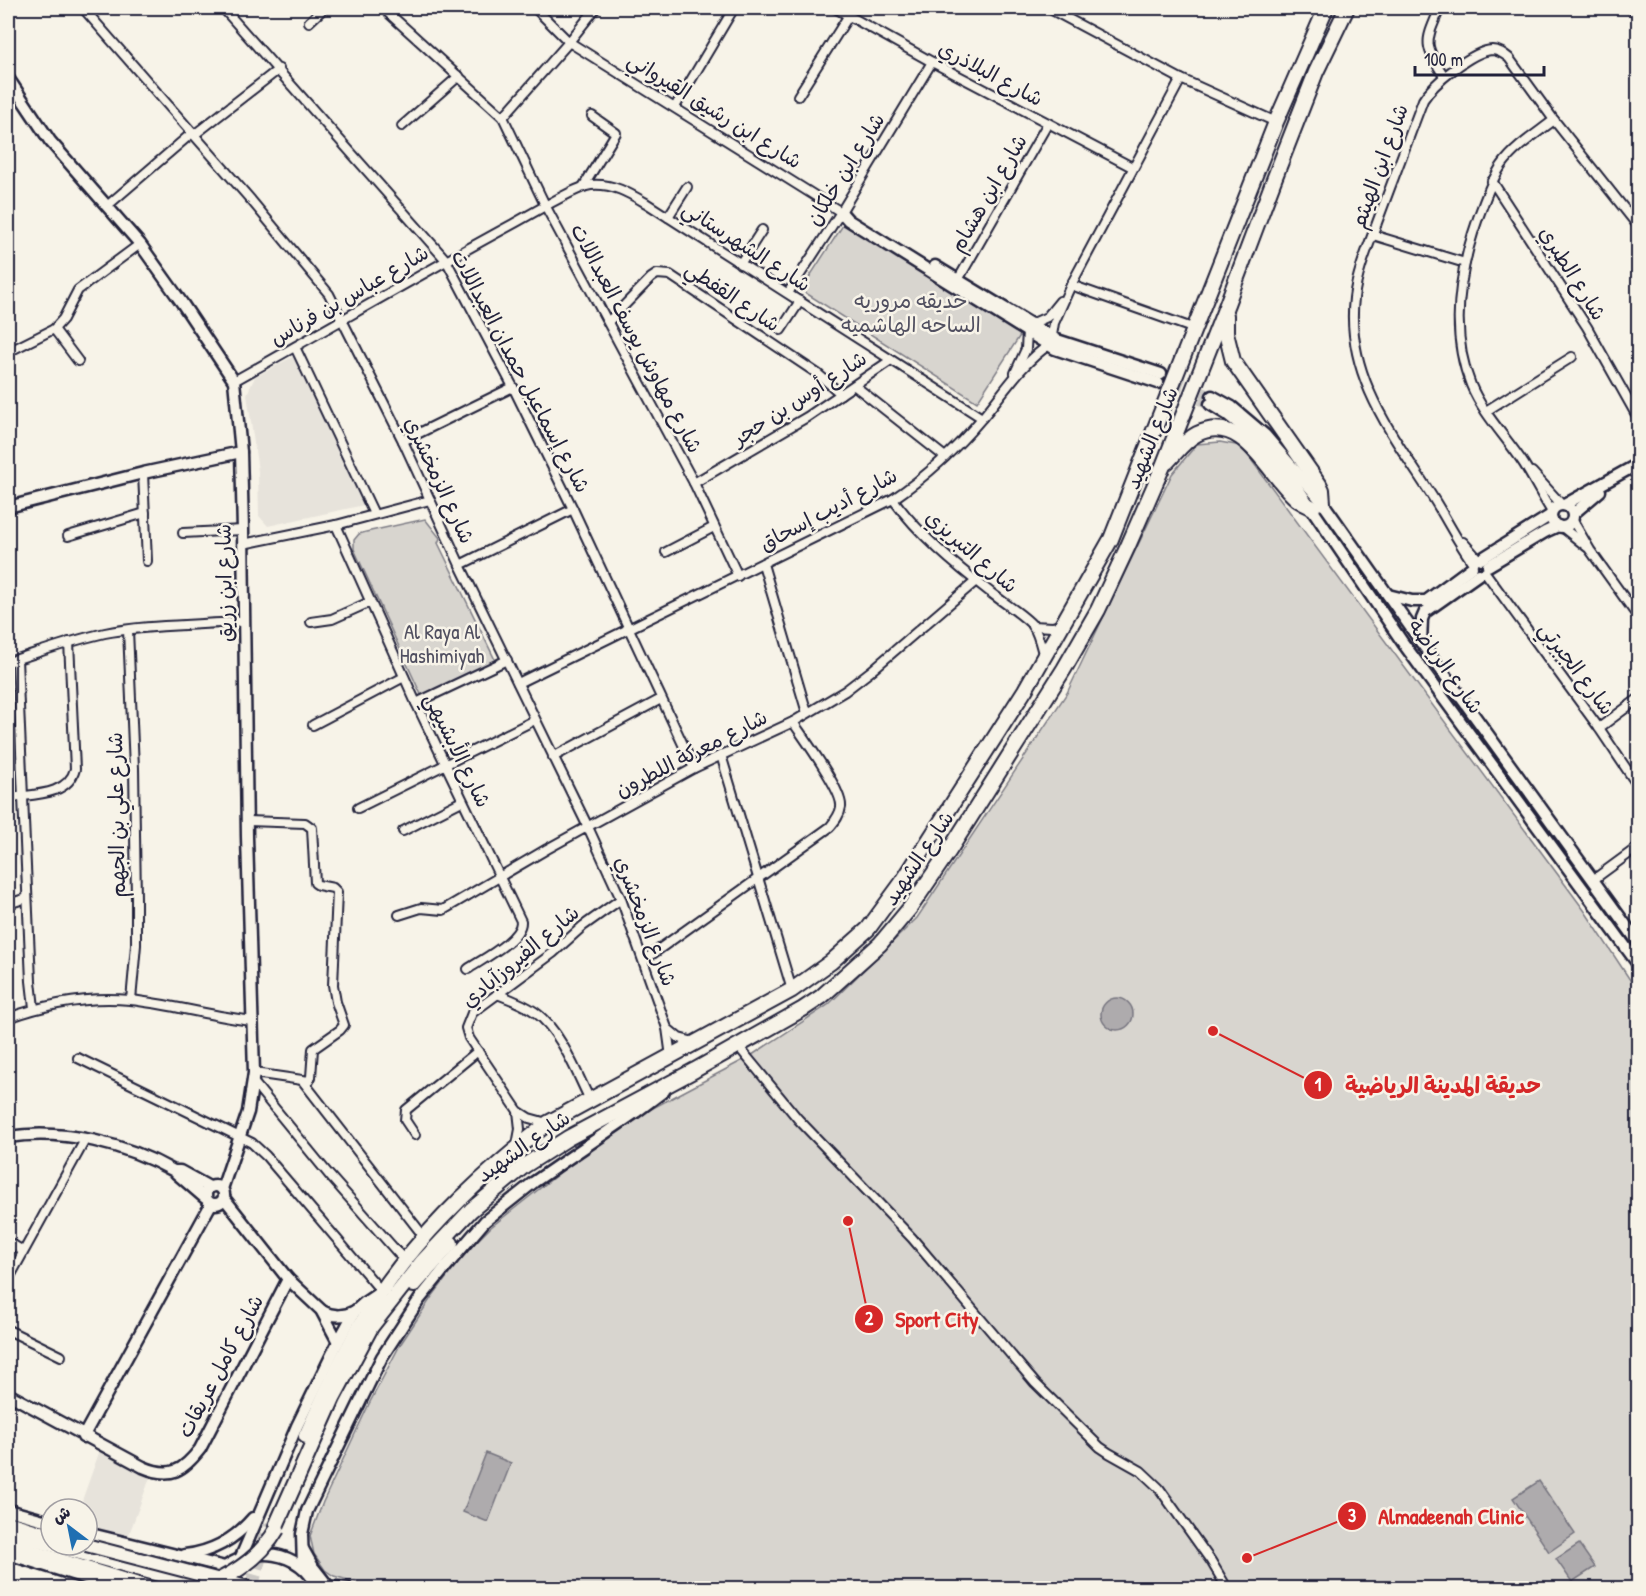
<svg xmlns="http://www.w3.org/2000/svg" width="1646" height="1596" font-family="'Patrick Hand','Playpen Sans Arabic',sans-serif">
<rect width="100%" height="100%" fill="#f7f3e8"/>
<filter id="ink" filterUnits="userSpaceOnUse"><feTurbulence type="fractalNoise" baseFrequency=".0167" numOctaves="2"/><feDisplacementMap in="SourceGraphic" scale="12" xChannelSelector="R" yChannelSelector="G"/><feConvolveMatrix kernelMatrix="1 2 1 2 8 2 1 2 1" color-interpolation-filters="sRGB"/></filter>
<g filter="url(#ink)">
<g fill="#e7e3db">
<polygon points="294,356 340,451 364,505 268,526 259,516 258,471 247,394 255,377"/>
<polygon points="100,1450 151,1475 128,1537 87,1526 87,1509 79,1509"/>
</g>
<g fill="#d8d5cf" stroke="#7d7c85" stroke-width="1.5">
<polygon points="845,222 1021,334 977,402 801,290"/>
<polygon points="1220,442 1241,446 1584,910 1638,992 1638,1588 376,1588 334,1576 325,1570 314,1554 310,1536 323,1502 369,1404 400,1345 431,1298 466,1252 491,1227 619,1126 749,1057 828,1005 917,918 1067,693 1172,474 1197,444"/>
<polygon points="425,519 440,538 438,543 498,666 424,701 354,549 354,540 359,534 366,532"/>
</g>
<g fill="#aeabad" stroke="#76747f" stroke-width="1.5">
<circle cx="1117" cy="1014" r="16"/>
<polygon points="486,1453 511,1463 488,1522 463,1512"/>
<polygon points="1539,1481 1575,1534 1549,1552 1513,1498"/>
<polygon points="1579,1544 1595,1567 1572,1582 1556,1559"/>
</g>
<g fill="none" stroke-linecap="round" stroke-linejoin="round">
<g stroke="#ccc9c5" stroke-width="10" stroke-dasharray="10 5" stroke-linecap="butt">
<polyline points="1161,374 1212,396"/>
<polyline points="1158,383 1210,404"/>
</g>
<polyline stroke="#ccc9c5" stroke-width="14" stroke-dasharray="14 7" stroke-linecap="butt" points="251,1588 269,1524"/>
<defs>
<g id="street">
<polyline points="83,8 251,200 329,294 403,441 460,565 588,827 621,899 667,1028 671,1057"/>
<polyline points="223,8 446,260 513,387 573,509 694,768"/>
<polyline points="383,8 503,117 546,207 694,483 738,576"/>
<polyline points="535,8 569,42 841,212"/>
<polyline points="835,8 932,62 1132,167"/>
<polyline points="1048,8 1181,79 1276,122"/>
<path d="M1440,8C1425,43 1423,43 1444,76"/>
<polyline points="309,22 324,8"/>
<polyline points="798,96 849,15"/>
<polyline points="675,107 734,8"/>
<polyline points="503,117 569,42 596,8"/>
<polyline points="402,126 459,76"/>
<polyline points="194,135 279,69"/>
<polyline points="1492,181 1587,327 1638,418"/>
<polyline points="583,187 616,133 592,116"/>
<polyline points="107,206 192,133"/>
<polyline points="668,217 687,187"/>
<polyline points="1373,235 1465,263"/>
<polyline points="740,264 762,230"/>
<polyline points="958,280 1048,123"/>
<polyline points="1071,285 1195,329"/>
<polyline points="788,293 841,212 932,62"/>
<polyline points="609,321 651,278 657,274 670,275 818,374 841,394"/>
<polyline points="1031,324 1047,317 1060,301"/>
<polyline points="54,329 78,361"/>
<polyline points="781,330 800,301"/>
<polyline points="1052,336 1054,323 1071,285 1181,79"/>
<polyline points="295,347 374,514"/>
<polyline points="8,352 54,329 63,319 78,290 140,244"/>
<polyline points="1015,373 1026,349 1027,331"/>
<path d="M234,381C327,329 419,275 513,224C530,215 575,187 591,185C612,183 629,193 646,203L982,418"/>
<polyline points="855,386 945,457"/>
<polyline points="1486,411 1572,357"/>
<polyline points="403,441 513,387"/>
<polyline points="1532,472 1562,505"/>
<polyline points="143,473 147,561"/>
<polyline points="694,483 807,417 891,360"/>
<path d="M893,499C919,535 955,565 990,592C1001,601 1025,616 1033,626C1039,635 1041,647 1044,657"/>
<path d="M1552,512C1542,496 1534,480 1524,464C1507,438 1483,414 1471,385C1447,326 1462,258 1484,202C1489,189 1494,176 1502,165C1515,147 1536,134 1554,120"/>
<polyline points="1572,519 1590,550 1638,617"/>
<path d="M336,525L416,703L521,921C522,939 483,959 468,969"/>
<polyline points="1562,527 1587,547"/>
<polyline points="183,533 243,530"/>
<polyline points="68,536 145,513"/>
<polyline points="1463,542 1478,559"/>
<polyline points="243,544 336,525 430,500"/>
<polyline points="666,552 714,527"/>
<path d="M1473,563C1457,541 1445,516 1430,493C1392,434 1345,374 1354,298C1357,272 1369,245 1378,220C1393,180 1408,140 1423,100C1433,84 1472,51 1492,50C1499,50 1504,54 1509,58L1554,120L1638,226"/>
<polyline points="763,564 807,713"/>
<polyline points="460,565 573,509"/>
<polyline points="1485,572 1599,728 1638,786"/>
<polyline points="311,622 332,619 370,602"/>
<polyline points="1032,626 1053,627 1062,624"/>
<polyline points="128,630 134,768 136,899 136,945 131,1000"/>
<polyline points="17,659 31,981 34,1008"/>
<path d="M8,662C40,652 72,640 105,633C150,624 197,626 243,621"/>
<path d="M518,683L893,499C927,476 957,448 983,417C1004,392 1022,363 1049,345"/>
<polyline points="416,703 507,660"/>
<polyline points="313,725 404,677"/>
<polyline points="1599,728 1638,699"/>
<polyline points="721,755 792,990"/>
<polyline points="553,757 661,699"/>
<path d="M8,798C30,794 68,797 75,769L69,642"/>
<polyline points="358,808 535,720"/>
<polyline points="248,821 305,823 312,828 315,883 318,885 333,888 337,892 333,985 336,1002 344,1025 340,1030 313,1049 311,1077 309,1081 254,1073"/>
<polyline points="403,831 462,801"/>
<polyline points="1593,880 1638,847"/>
<polyline points="8,904 27,898"/>
<polyline points="399,915 421,908 443,910 547,849 694,768 793,722 845,691 871,671 976,581"/>
<path d="M644,960L830,827C835,821 840,815 841,807C843,791 803,737 793,722"/>
<path d="M497,994C510,999 524,1004 535,1012C561,1031 576,1072 590,1100"/>
<path d="M8,1018C47,1004 88,996 130,1000C172,1004 212,1017 254,1021"/>
<polyline points="667,1028 679,1038 694,1042"/>
<polyline points="738,1046 798,1119 912,1238 1035,1383 1100,1447 1109,1453 1141,1471 1159,1488 1211,1561 1227,1588"/>
<polyline points="78,1058 252,1143 266,1156 382,1292"/>
<polyline points="302,1080 425,1238"/>
<polyline points="254,1083 330,1176 405,1261"/>
<polyline points="547,1123 529,1118 518,1111 469,1038 466,1028 472,1013 553,953 583,926 621,899"/>
<polyline points="415,1135 405,1120 406,1110 478,1051"/>
<polyline points="517,1145 520,1129 518,1111"/>
<polyline points="8,1242 23,1251"/>
<polyline points="8,1280 85,1140"/>
<polyline points="8,1330 61,1356"/>
</g>
<g id="secondary">
<polyline points="1633,8 1638,12"/>
<polyline points="8,78 50,141 140,244 182,303 234,381 241,452 243,530 247,837 254,1073 248,1112 222,1189"/>
<polyline points="841,212 848,220 1055,349 1158,383"/>
<polyline points="935,266 1057,340 1161,374"/>
<polyline points="1212,396 1232,407 1265,435 1323,503 1421,642 1638,942"/>
<polyline points="1210,404 1228,415 1260,441 1291,478 1403,643 1638,964"/>
<polyline points="1564,505 1638,464"/>
<circle cx="1562" cy="516" r="11"/>
<polyline points="8,507 143,473 241,452"/>
<polyline points="1573,514 1600,491"/>
<polyline points="1481,559 1551,515"/>
<polyline points="1488,566 1545,532 1558,526"/>
<polyline points="1388,595 1412,601 1426,601 1472,567"/>
<polyline points="1421,642 1422,619 1425,612 1479,574"/>
<path d="M8,1137C63,1128 126,1144 174,1171H180L209,1187"/>
<polyline points="176,1173 205,1198"/>
<circle cx="215" cy="1195" r="9"/>
<polyline points="224,1198 288,1279 321,1310 338,1342"/>
<path d="M322,1311C333,1317 344,1317 355,1311"/>
<path d="M8,1394L143,1467C171,1479 183,1471 200,1449L288,1279"/>
<polyline points="83,1437 211,1204"/>
<polyline points="8,1510 51,1522"/>
<polyline points="87,1533 225,1567"/>
<polyline points="303,1549 313,1567 328,1586"/>
<polyline points="8,1554 117,1588"/>
<path d="M185,1555C212,1552 235,1539 253,1518"/>
<polyline points="241,1557 297,1426 338,1342 355,1311 364,1303 379,1293"/>
<polyline points="303,1567 302,1534 307,1511 382,1357 419,1300 444,1269 485,1221 534,1182 636,1112 664,1091"/>
<path d="M220,1571C252,1544 299,1549 318,1588"/>
<polyline points="324,1586 347,1588"/>
</g>
<g id="primary">
<polyline points="8,1522 51,1535"/>
<polyline points="8,1533 205,1588"/>
</g>
<g id="highway">
<polyline points="1226,315 1226,333 1233,361 1319,484 1322,490 1323,503"/>
<path d="M1167,462C1176,453 1185,440 1197,434C1243,411 1269,476 1297,499C1302,503 1308,505 1313,508"/>
<polyline points="414,1285 451,1243"/>
<path d="M306,1436C323,1399 340,1361 360,1326C405,1246 477,1179 548,1123L792,990L831,962L868,929L901,884L1025,690L1111,539L1276,122L1326,8"/>
<polyline points="276,1526 333,1398 371,1327 422,1262 471,1210 524,1166 568,1138 695,1070 803,1009 821,997 880,944 910,908 949,851 1064,669 1098,610 1128,546 1163,466 1227,304 1273,182 1316,72 1347,8"/>
<polyline points="8,1545 148,1588"/>
</g>
</defs>
<use href="#street" stroke="#22223b" stroke-width="12"/>
<use href="#secondary" stroke="#22223b" stroke-width="15"/>
<use href="#primary" stroke="#22223b" stroke-width="16"/>
<use href="#highway" stroke="#22223b" stroke-width="18"/>
<use href="#street" stroke="#f7f3e8" stroke-width="8"/>
<use href="#secondary" stroke="#f7f3e8" stroke-width="10"/>
<use href="#primary" stroke="#f7f3e8" stroke-width="12"/>
<use href="#highway" stroke="#f7f3e8" stroke-width="14"/>
<defs>
<polyline id="primary-bridge" points="86,1545 251,1588"/>
<path id="highway-bridge" d="M201,1588C232,1576 260,1559 277,1529"/>
</defs>
<use href="#primary-bridge" stroke="#22223b" stroke-width="16" stroke-linecap="butt"/>
<use href="#highway-bridge" stroke="#22223b" stroke-width="18" stroke-linecap="butt"/>
<use href="#primary-bridge" stroke="#f7f3e8" stroke-width="12"/>
<use href="#highway-bridge" stroke="#f7f3e8" stroke-width="14"/>
</g>
</g>
<g text-anchor="middle" dominant-baseline="central" stroke-width="5" stroke-linejoin="round" paint-order="stroke">
<g font-size="21" fill="#22223b" stroke="#f7f3e8">
<text transform="translate(991 73) rotate(28)">شارع البلاذري</text>
<text transform="translate(715 110) rotate(32)">شارع ابن رشيق القيرواني</text>
<text transform="translate(1379 166) rotate(-70)">شارع ابن الهيثم</text>
<text transform="translate(845 169) rotate(-58)">شارع ابن خلكان</text>
<text transform="translate(988 193) rotate(-60)">شارع ابن هشام</text>
<text transform="translate(747 246) rotate(33)">شارع الشهرستاني</text>
<text transform="translate(1573 273) rotate(58)">شارع الطبري</text>
<text transform="translate(349 295) rotate(-30)">شارع عباس بن فرناس</text>
<text transform="translate(733 296) rotate(34)">شارع القفطي</text>
<text transform="translate(637 338) rotate(62)">شارع مهاوش يوسف العبداللات</text>
<text transform="translate(521 371) rotate(62)">شارع إسماعيل حمدان العبداللات</text>
<text transform="translate(799 398) rotate(-33)">شارع أوس بن حجر</text>
<text transform="translate(1151 438) rotate(-68)">شارع الشهيد</text>
<text transform="translate(440 480) rotate(65)">شارع الزمخشري</text>
<text transform="translate(828 509) rotate(-28)">شارع أديب إسحاق</text>
<text transform="translate(972 551) rotate(41)">شارع التبريزي</text>
<text transform="translate(224 583) rotate(-91)">شارع ابن زريق</text>
<text transform="translate(1446 666) rotate(54)">شارع الرياضة</text>
<text transform="translate(1577 668) rotate(53)">شارع الجبرتي</text>
<text transform="translate(458 750) rotate(64)">شارع الأبشيهي</text>
<text transform="translate(691 753) rotate(-27)">شارع معركة اللطرون</text>
<text transform="translate(116 815) rotate(-91)">شارع علي بن الجهم</text>
<text transform="translate(918 858) rotate(-56)">شارع الشهيد</text>
<text transform="translate(646 921) rotate(69)">شارع الزمخشري</text>
<text transform="translate(520 956) rotate(-40)">شارع الفيروزآبادي</text>
<text transform="translate(523 1146) rotate(-35)">شارع الشهيد</text>
<text transform="translate(220 1366) rotate(-62)">شارع كامل عريقات</text>
</g>
<g font-size="21" fill="#504f60" stroke="#f7f3e8">
<text x="911" y="300">حديقه مروريه<tspan x="911" dy="24">الساحه الهاشميه</tspan></text>
<text x="442" y="631">Al Raya Al<tspan x="442" dy="24">Hashimiyah</tspan></text>
</g>
</g>
<path fill="none" stroke="#d62828" stroke-width="2" d="M1213 1031L1318 1085M848 1221L869 1319M1247 1558L1352 1516"/>
<g fill="#d62828" stroke="#f7f3e8" stroke-width="2">
<circle cx="1213" cy="1031" r="6"/>
<circle cx="848" cy="1221" r="6"/>
<circle cx="1247" cy="1558" r="6"/>
<circle cx="1318" cy="1085" r="15"/>
<circle cx="869" cy="1319" r="15"/>
<circle cx="1352" cy="1516" r="15"/>
</g>
<g font-size="18" text-anchor="middle" font-weight="bold" fill="#fff">
<text x="1318" y="1091">1</text>
<text x="869" y="1325">2</text>
<text x="1352" y="1522">3</text>
</g>
<g font-size="22" text-anchor="middle" font-weight="bold" fill="#d62828" stroke="#f7f3e8" stroke-width="5" stroke-linejoin="round" paint-order="stroke">
<text x="1443" y="1093">حديقة المدينة الرياضية</text>
<text x="937" y="1327">Sport City</text>
<text x="1451" y="1524">Almadeenah Clinic</text>
</g>
<rect width="1646" height="1596" fill="none" stroke="#f7f3e8" stroke-width="30"/>
<rect x="15" y="15" width="1616" height="1566" fill="none" stroke="#22223b" stroke-width="2" filter="url(#ink)"/>
<g transform="translate(69 1527) rotate(328)"><circle r="28" fill="#f7f3e8" stroke="#a29fa3" stroke-width="1.5"/>
<path d="M0-4.5L10 22L0 15L-10 22Z" fill="#1f6fb2"/>
<text y="-9" font-size="16" font-weight="bold" text-anchor="middle" fill="#22223b">ش</text>
</g>
<path d="M1415 66v9h129v-9" fill="none" stroke="#22223b" stroke-width="3"/>
<text x="1424" y="66" font-size="18" fill="#22223b" stroke="#f7f3e8" stroke-width="4.5" paint-order="stroke">100 m</text>
</svg>
